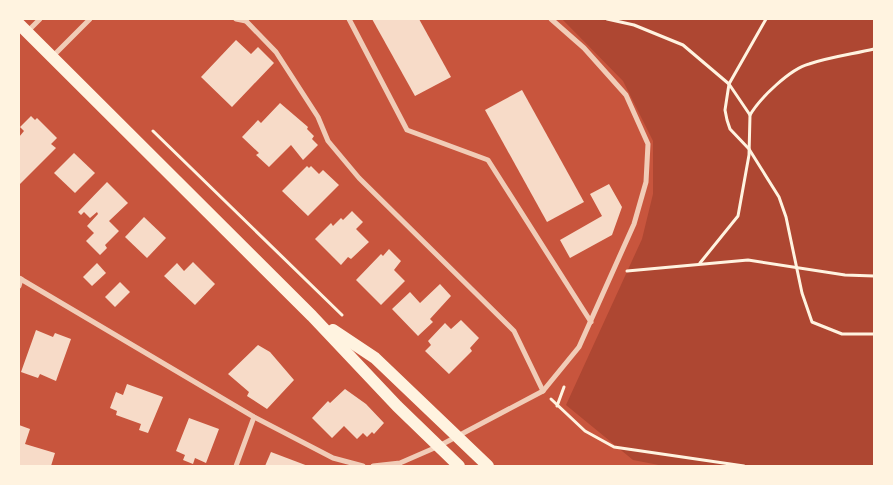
<svg xmlns="http://www.w3.org/2000/svg" width="893" height="485" font-family="Manrope,sans-serif">
<rect width="100%" height="100%" fill="#c8553d"/>
<polygon fill="#ae4732" points="562,19 874,19 874,466 664,466 633,460 566,405 642,239 653,194 653,141 623,81"/>
<g fill="#f7dbc8">
<polygon points="372,19 419,19 451,77 415,96"/>
<polygon points="236,40 251,54 258,47 274,63 232,107 201,77"/>
<polygon points="522,90 584,202 547,222 485,110"/>
<polygon points="280,103 308,127 307,129 314,136 312,139 318,145 303,160 291,145 269,167 256,155 259,153 242,137 258,120 261,123"/>
<polygon points="31,116 35,120 37,118 57,138 51,144 56,148 19,185 19,137 24,131 20,127"/>
<polygon points="74,153 95,173 75,193 54,173"/>
<polygon points="307,166 309,168 311,166 319,174 323,170 339,185 308,216 282,191"/>
<polygon points="107,182 128,203 109,221 119,231 105,245 107,248 100,255 86,241 94,233 87,226 98,214 97,212 90,218 84,212 81,215 78,212"/>
<polygon points="609,184 622,207 612,235 570,258 560,240 602,216 590,194"/>
<polygon points="352,211 363,222 356,229 369,242 351,259 348,257 341,265 315,239 331,223 333,226 341,218 343,220"/>
<polygon points="144,217 166,238 147,258 125,237"/>
<polygon points="389,249 401,261 394,270 405,281 381,305 356,280 381,254 383,256"/>
<polygon points="193,262 215,284 195,305 164,276 177,263 184,271"/>
<polygon points="97,263 106,273 92,286 83,277"/>
<polygon points="120,282 130,292 115,307 105,297"/>
<polygon points="440,284 451,296 430,319 433,322 418,336 392,309 410,292 420,303"/>
<polygon points="461,320 479,338 470,348 472,351 449,374 425,351 431,345 428,341 445,323 451,329"/>
<polygon points="36,330 53,337 55,333 71,339 56,381 40,374 38,378 21,372"/>
<polygon points="258,345 270,352 294,380 267,409 247,396 249,392 228,374"/>
<polygon points="127,384 163,397 148,433 139,430 141,424 116,415 117,411 110,408 116,392 123,395"/>
<polygon points="345,389 366,404 384,423 374,434 372,432 367,437 363,433 357,439 344,426 332,438 312,418 328,401 330,403"/>
<polygon points="189,418 219,429 206,463 195,458 193,464 183,460 185,455 176,451"/>
<polygon points="19,425 30,429 25,444 55,453 51,466 19,466"/>
<polygon points="271,452 308,466 265,466"/>
</g>
<g fill="none" stroke-linecap="round" stroke-linejoin="round">
<g stroke="#fff3e0" stroke-width="3">
<polyline points="607,19 634,25 683,45 729,84 750,115 749,155 738,216 700,263"/>
<polyline points="766,19 729,84 725,110 727,120 730,129 749,149 779,197 786,217 802,293 812,322 842,334 874,334"/>
<path d="M750,115C760,98 790,69 809,64C830,57 853,54 874,49"/>
<polyline points="153,131 342,315"/>
<polyline points="627,271 748,260 845,275 874,276"/>
<polyline points="551,399 585,431 614,447 744,466"/>
<polyline points="557,406 564,387"/>
</g>
<g stroke="#f1ccb7" stroke-width="5">
<polyline points="236,19 246,21"/>
<polyline points="349,19 407,130 488,160 591,322"/>
<polyline points="246,21 276,52 318,117 328,141 359,178 514,331 543,391"/>
<polyline points="28,31 40,19"/>
<polyline points="53,56 90,19"/>
<polyline points="19,278 254,417 333,458 363,466"/>
<polyline points="19,286 21,279"/>
<polyline points="236,466 254,417"/>
<polyline points="373,466 400,463 439,446 543,391 579,347 634,224 646,182 648,144 626,95 584,48 551,19"/>
</g>
<g stroke="#fff3e0" stroke-width="12">
<polyline points="19,24 312,316 397,406 459,466"/>
<polyline points="333,330 375,358 488,466"/>
</g>
</g>
<rect width="893" height="485" fill="none" stroke="#fff3e0" stroke-width="40"/>
</svg>
